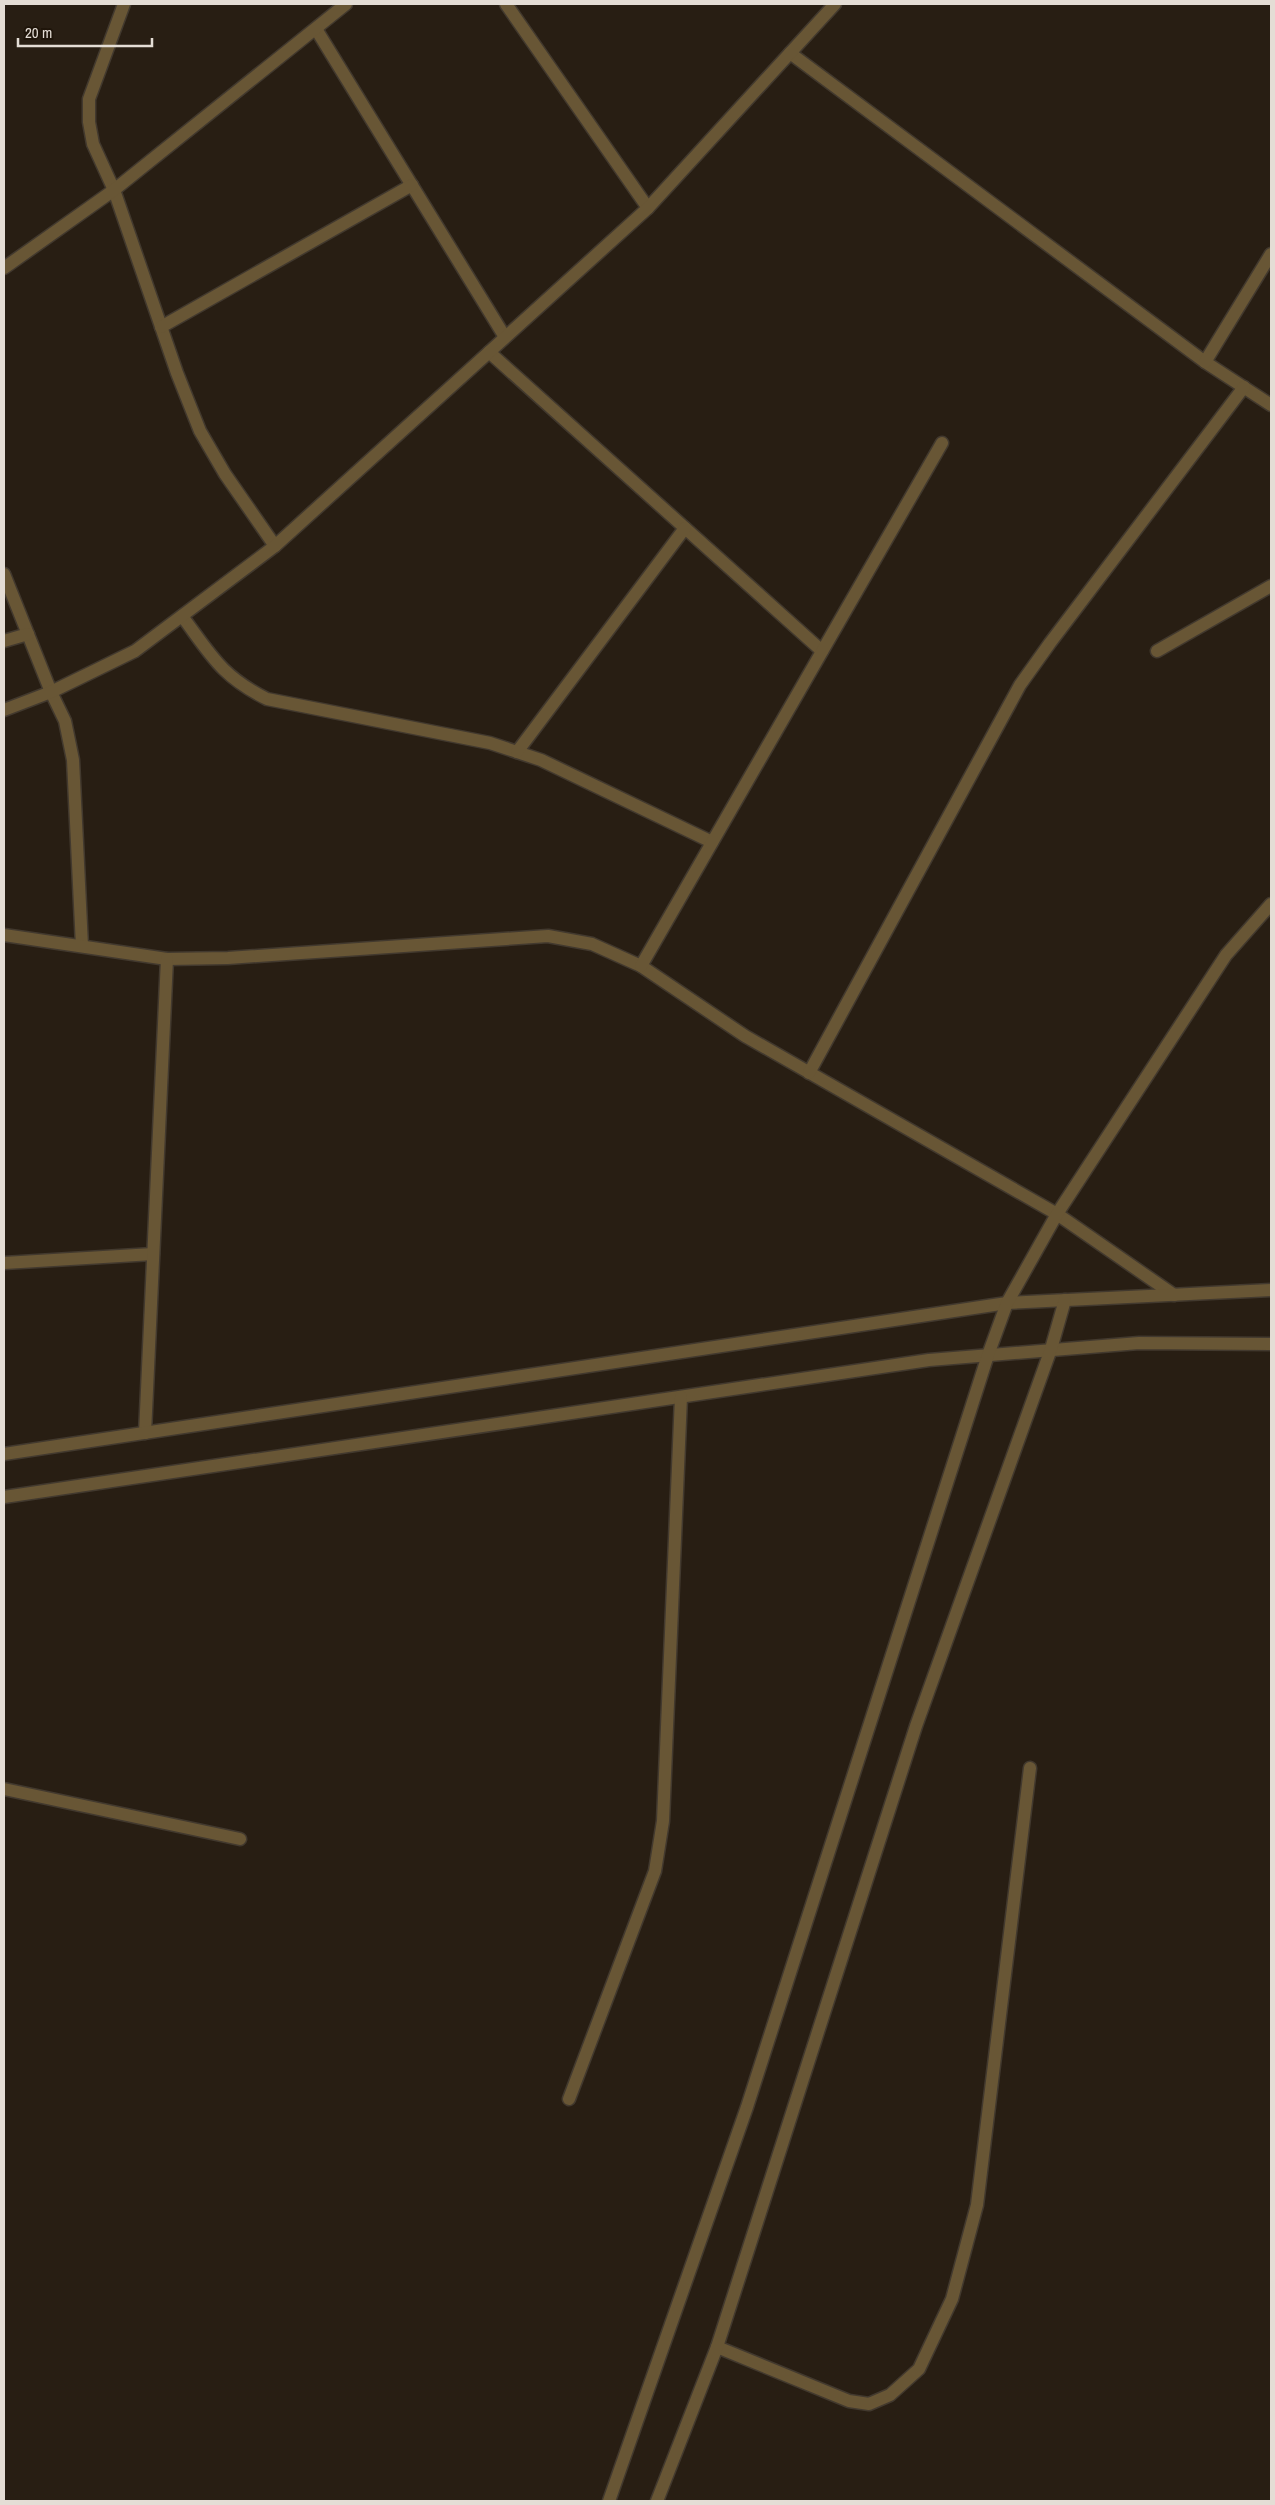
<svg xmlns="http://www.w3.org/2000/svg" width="1275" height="2505" font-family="'Archivo Narrow',sans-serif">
<rect width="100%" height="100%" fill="#281e13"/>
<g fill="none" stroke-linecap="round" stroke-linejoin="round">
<defs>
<g id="minor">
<polyline points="124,4 89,99 89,122 93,144 114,190 177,373 200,431 225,474 275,546"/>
<polyline points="506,4 648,208"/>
<polyline points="316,29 505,337"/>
<polyline points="790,53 1205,362 1271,405"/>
<polyline points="4,268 114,190 346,4"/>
<polyline points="161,327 412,185"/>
<polyline points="489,352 822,651"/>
<polyline points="1205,362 1271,254"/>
<polyline points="4,574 51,692 65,721 73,760 82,946"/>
<path d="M182,616C211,655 221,676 267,699L490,743L541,760L712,842"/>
<polyline points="4,641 28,634"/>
<polyline points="1157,651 1271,586"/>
<polyline points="4,710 51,692 135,651 275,546 648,208 835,4"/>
<polyline points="517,752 685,528"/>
<polyline points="4,935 167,959 228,958 548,936 592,944 641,966 745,1036 1057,1214 1174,1295"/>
<polyline points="641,966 942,443"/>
<polyline points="809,1073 1020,685 1050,643 1244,387"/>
<polyline points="4,1263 153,1254"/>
<polyline points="145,1433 167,959"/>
<polyline points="4,1454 1007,1303 1271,1290"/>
<polyline points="4,1497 929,1360 1139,1343 1271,1344"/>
<polyline points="4,1789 240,1839"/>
<polyline points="569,2099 655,1871 663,1821 681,1397"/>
<polyline points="717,2347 849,2401 869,2404 890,2395 919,2369 952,2299 977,2205 1030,1768"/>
<polyline points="609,2501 747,2107 988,1355 1007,1303 1057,1214 1226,955 1271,904"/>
<polyline points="657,2501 717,2347 916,1726 1051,1349 1065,1300"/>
</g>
</defs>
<use href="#minor" stroke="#42392e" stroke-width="15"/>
<use href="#minor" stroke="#685635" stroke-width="12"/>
</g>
<rect width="1275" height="2505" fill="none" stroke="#e4ddd5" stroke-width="10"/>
<path d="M18 38v8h134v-8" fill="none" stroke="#e4ddd5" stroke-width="2.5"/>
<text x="25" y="38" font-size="15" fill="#e4ddd5" stroke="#1f150a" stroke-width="4" paint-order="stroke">20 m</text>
</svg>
